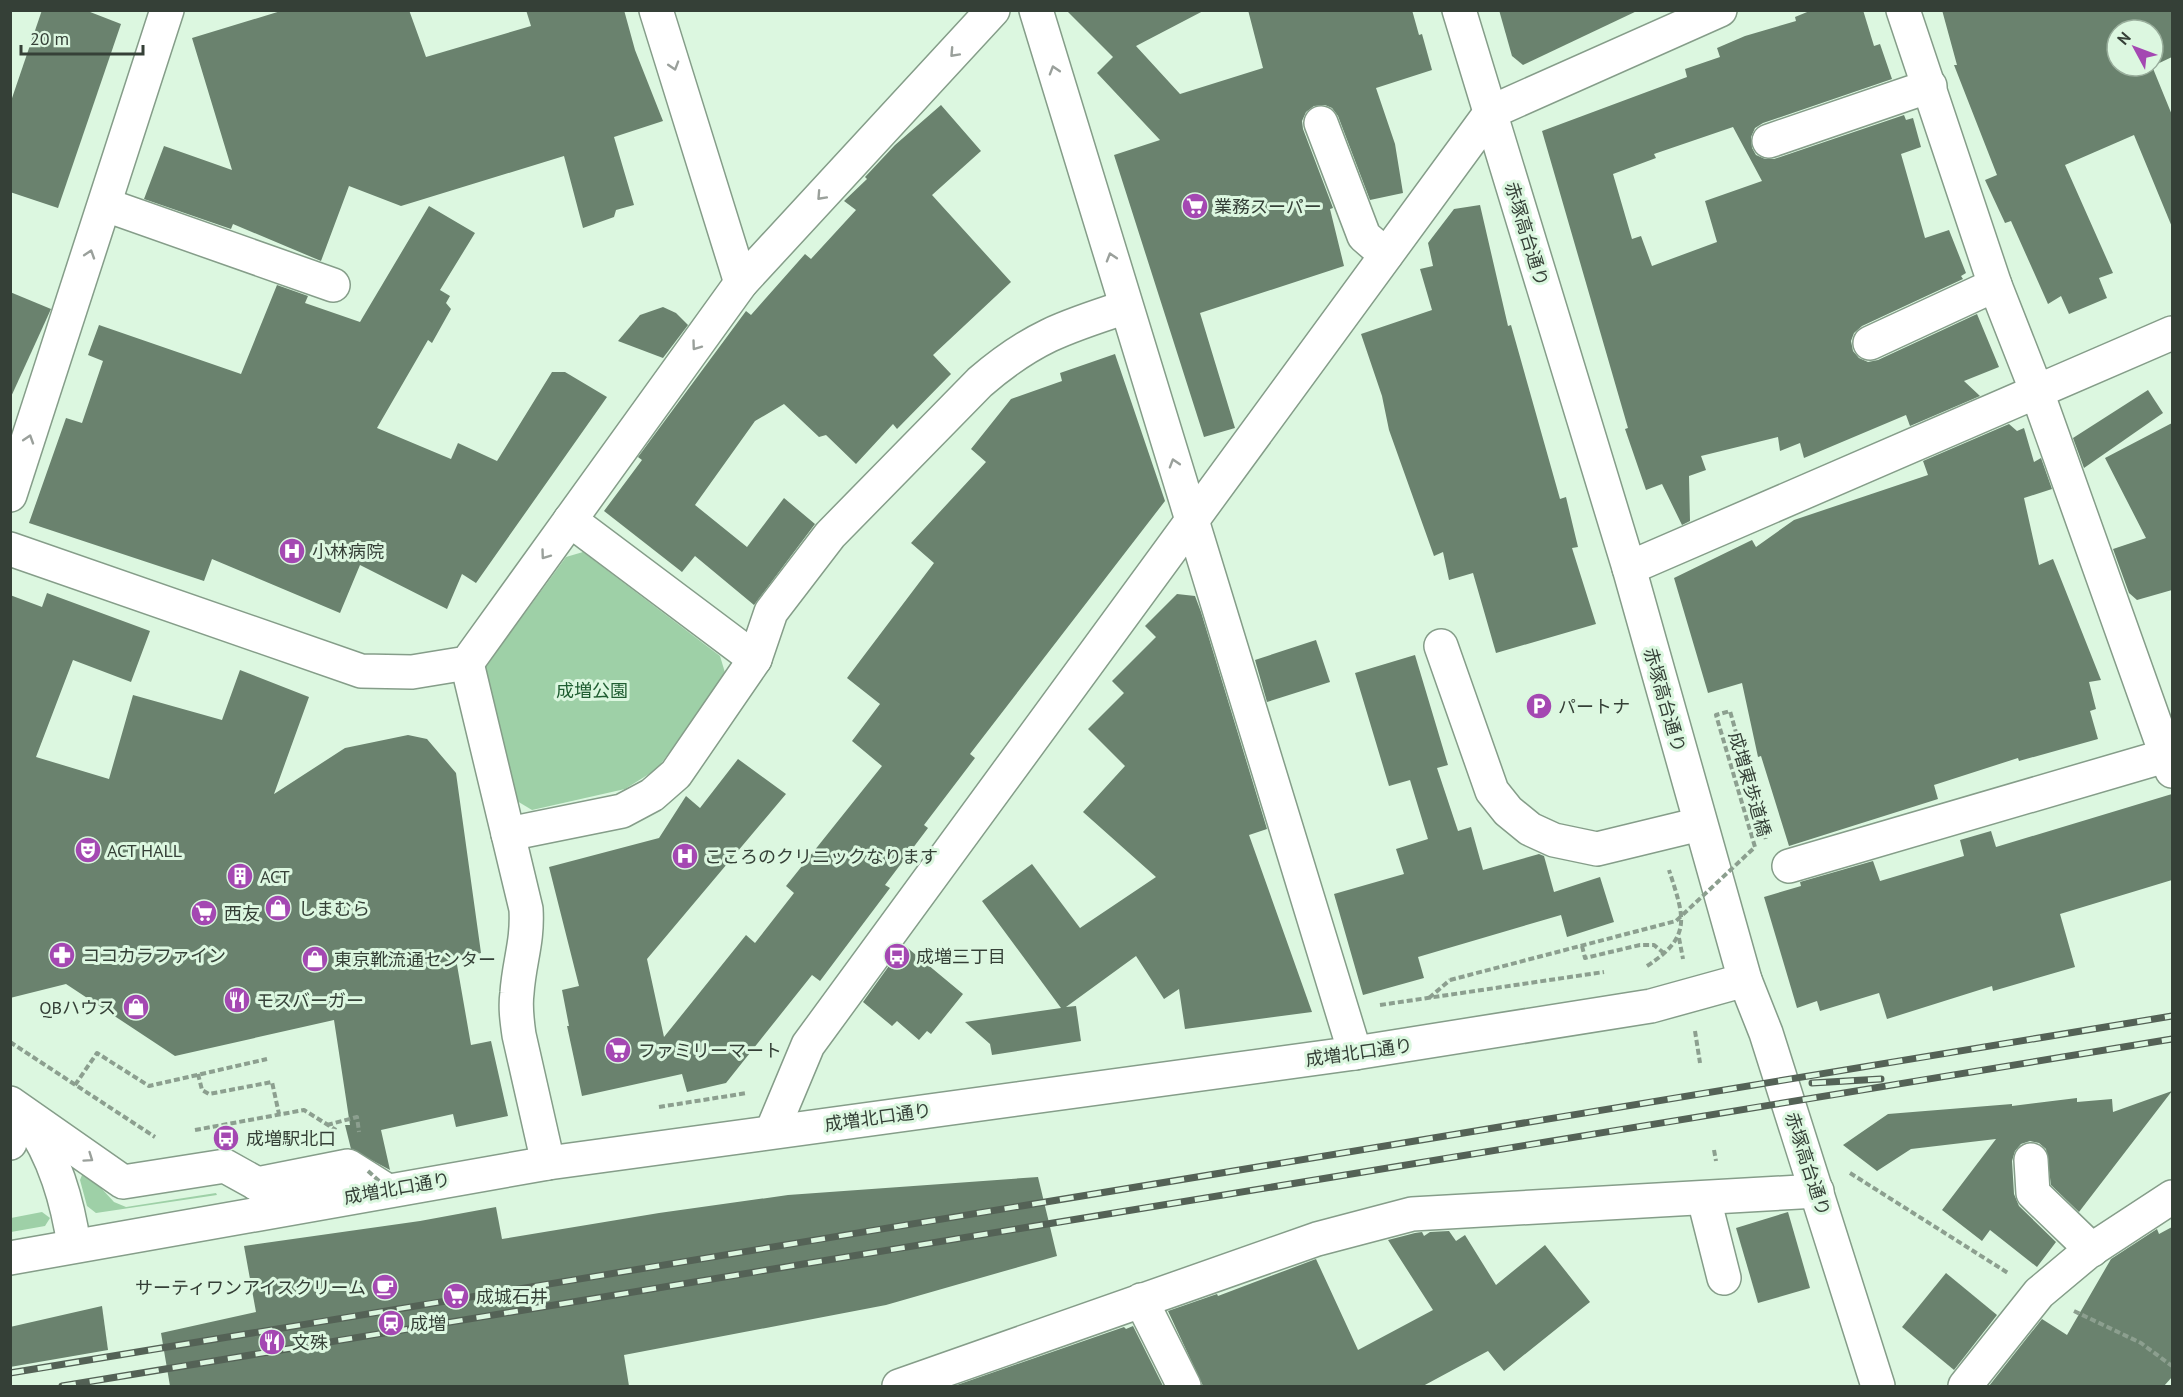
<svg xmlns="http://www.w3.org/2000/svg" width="2183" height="1397" font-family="'PT Sans','Noto Sans JP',sans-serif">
<rect width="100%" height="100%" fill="#dcf7e0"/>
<g fill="#9ed0a7">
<polygon points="583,552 720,656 726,676 657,769 625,789 532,810 512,798 484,669 566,557"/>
<polygon points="82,1175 89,1175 114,1202 126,1207 216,1193 217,1195 96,1213 87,1206 80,1180"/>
<polygon points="42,1212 50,1218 45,1226 11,1232 11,1218"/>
</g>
<g fill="#6a826e" fill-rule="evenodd">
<polygon points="42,10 85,10 121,24 58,208 10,192 10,104"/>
<polygon points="284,10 409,10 426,57 531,26 526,10 624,10 635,50 663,121 614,137 634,205 616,210 614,217 583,228 564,156 401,206 349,186 321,261 233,224 231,229 144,199 164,146 232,170 192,38"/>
<polygon points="1066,10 1205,10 1136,46 1180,94 1263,68 1248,10 1412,10 1419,35 1422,34 1432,70 1376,88 1395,144 1403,193 1370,200 1338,116 1332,108 1325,105 1314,106 1306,112 1302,121 1303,129 1333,208 1330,209 1344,266 1200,313 1235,428 1204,437 1114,155 1160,140 1097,73 1113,57"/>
<polygon points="1499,10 1639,10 1523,65 1512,56"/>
<path d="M1812,10H1863L1874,46L1880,44L1892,79L1763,123L1755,128L1751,137L1752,148L1756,155L1765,159H1774L1904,115L1906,120L1913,118L1921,147L1901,154L1925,238L1949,230L1966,273L1961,276L1963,279L1862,326L1854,333L1851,341L1853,351L1859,358L1868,362L1878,360L1977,314L1999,367L1964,381L1980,396L1910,426L1906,415L1804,458L1800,443L1780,451L1778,437L1701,456L1706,470L1689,476L1690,521L1682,525L1662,484L1646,490L1625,429L1628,428L1542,131L1687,77L1685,69L1720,57L1717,48L1745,36L1796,21L1795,17ZM1733,127L1762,181L1705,201L1717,242L1652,266L1641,236L1632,239L1613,174L1656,158L1654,154Z"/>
<polygon points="1942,10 2172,10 2172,57 2153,66 2153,30 2117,30 2117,66 2152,66 2172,115 2172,227 2134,135 2065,165 2113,273 2099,278 2107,298 2069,314 2061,296 2048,304 2011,221 2005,223 1985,180 1997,175 1954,65 1957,65"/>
<polygon points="941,105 981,151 932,195 1011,282 933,355 951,374 897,429 893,424 856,464 826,435 819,437 784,404 755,421 695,505 747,547 784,498 815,524 754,605 695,556 682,572 604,511 642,460 638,457 746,311 751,315 805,254 811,259 856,210 844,201 867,179 865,177 895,145"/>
<polygon points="1480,205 1508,326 1511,325 1560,499 1566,497 1578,547 1572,548 1596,624 1496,653 1473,573 1449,580 1443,552 1434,556 1389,430 1382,396 1361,334 1432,310 1420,269 1433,266 1428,243 1454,209"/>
<polygon points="429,206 475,233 440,290 450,296 446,303 451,309 432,343 428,340 377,428 451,459 458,443 497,461 552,372 565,372 607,397 476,583 462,574 447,609 360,565 340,613 212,559 204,581 29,523 66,418 82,423 103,361 88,355 99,325 241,374 277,285 308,296 305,303 360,322"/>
<polygon points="10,292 51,309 10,399"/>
<polygon points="663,307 676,313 688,325 663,358 618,341 640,315"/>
<polygon points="1115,354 1165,501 970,754 975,758 924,825 928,828 885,885 890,888 820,981 812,975 726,1083 687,1092 682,1074 582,1096 567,1026 569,1026 562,990 579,986 549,867 659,838 686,796 700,808 738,759 786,794 647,959 664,1037 746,935 755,943 794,893 786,886 882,766 852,741 880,704 847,678 934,563 911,543 986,462 971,449 1011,399 1062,381 1060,373"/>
<polygon points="2148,390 2163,413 2084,468 2073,438"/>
<polygon points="2172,423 2172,590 2137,600 2129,593 2113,549 2146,538 2105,458"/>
<polygon points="2009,424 2017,431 2024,428 2034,462 2041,458 2052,489 2024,498 2039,565 2053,559 2101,680 2089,682 2096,709 2090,711 2098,739 2019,761 2018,758 1934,785 1938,799 1789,846 1761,756 1758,757 1742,683 1708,693 1674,578 1752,540 1756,547 1794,520 1928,475 1923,461"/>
<polygon points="47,593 150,631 131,682 73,660 36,757 109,779 133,695 222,720 240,670 309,697 274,794 345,748 408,735 427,739 456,773 481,953 456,959 471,1045 491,1041 508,1116 456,1127 453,1114 381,1130 390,1170 351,1149 345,1125 350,1125 334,1020 175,1056 66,984 10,998 10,595 42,607"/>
<polygon points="1177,594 1195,596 1201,612 1267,829 1249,835 1312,1012 1185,1029 1179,989 1164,999 1136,956 1066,1007 1076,1006 1081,1041 992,1055 990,1044 965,1022 1061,1008 982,901 1032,864 1080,928 1156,877 1083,812 1125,766 1088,729 1124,693 1112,681 1156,637 1145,626"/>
<polygon points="1316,640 1330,682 1267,702 1255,660"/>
<polygon points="1415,655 1448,765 1437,768 1458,831 1471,827 1483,870 1539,854 1544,856 1554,892 1600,877 1614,922 1567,937 1561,915 1418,957 1424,978 1363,995 1334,894 1404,874 1396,849 1428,839 1410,780 1389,786 1355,673"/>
<polygon points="2172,794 2172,880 2060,914 2075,967 1993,991 1992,986 1887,1019 1879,993 1820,1011 1817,1001 1797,1008 1764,897 1801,886 1800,882 1873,861 1880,881 1964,856 1960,840 1991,831 1996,847"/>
<polygon points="904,945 963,994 931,1034 927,1031 919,1040 897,1021 892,1026 863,1002"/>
<polygon points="2172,1091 2079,1212 2051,1185 2046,1149 2039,1143 2030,1141 2021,1144 2015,1151 2012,1161 2014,1194 2019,1206 2056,1242 2037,1267 1990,1230 1982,1241 1942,1210 1996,1139 1911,1149 1877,1171 1843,1145 1888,1114 2012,1104 2012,1106 2077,1098 2077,1102 2112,1099 2113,1112"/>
<polygon points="1038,1177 1057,1256 886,1305 624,1355 629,1386 170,1386 161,1333 256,1312 244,1246 420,1221 496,1207 502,1239 659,1213 788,1195"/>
<polygon points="1788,1212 1810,1288 1758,1303 1736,1228"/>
<polygon points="2172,1227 2172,1377 2164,1386 1989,1386 2042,1319 2067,1335 2111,1259 2157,1229 2159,1234"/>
<polygon points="1449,1231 1456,1241 1465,1235 1496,1285 1545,1245 1590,1302 1504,1371 1488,1351 1423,1386 1203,1386 1168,1311 1217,1294 1218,1296 1316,1259 1358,1350 1433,1310 1388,1240 1415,1233 1422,1232 1424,1236 1430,1232"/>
<polygon points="1946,1273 1997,1315 1954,1370 1902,1327"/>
<polygon points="102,1306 108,1350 10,1367 10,1327"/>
<polygon points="1133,1326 1163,1386 954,1386 1124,1327 1126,1329"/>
</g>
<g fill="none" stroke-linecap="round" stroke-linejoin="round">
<defs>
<g id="minor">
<polyline points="656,10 741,283"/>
<polyline points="1036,10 1355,1053"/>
<polyline points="1459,10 1629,568 1745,980 1766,1033 1878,1386"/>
<polyline points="1903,10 1995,285 2037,392 2172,771"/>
<polyline points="1321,123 1364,236 1386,255"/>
<polyline points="1769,141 1930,86"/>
<polyline points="106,205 333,285"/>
<polyline points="1870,343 1995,285"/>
<polyline points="10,495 167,10"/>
<polyline points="570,520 755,659"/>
<polyline points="10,549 361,671 412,672 467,663 741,283 993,10"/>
<polyline points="1629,568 2172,333"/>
<polyline points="1441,646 1492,791 1508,811 1530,829 1554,840 1597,849 1700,824"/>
<path d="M467,663L526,909C528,942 519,962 517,993C515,1007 517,1021 519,1035L548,1163"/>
<path d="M508,834L622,811L652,795L676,774L755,659L771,612L830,535L980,382C1031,338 1064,327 1126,307"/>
<polyline points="1789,866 2172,754"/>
<polyline points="10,1103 123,1182 225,1166 297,1206"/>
<polyline points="10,1117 10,1143"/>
<path d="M28,1120C54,1154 68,1203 74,1246"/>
<polyline points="772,1131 808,1045 1491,112 1720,10"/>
<polyline points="2031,1160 2033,1193 2092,1250"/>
<polyline points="257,1184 348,1166 386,1190"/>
<polyline points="1704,1199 1724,1278"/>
<polyline points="10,1258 548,1163 1355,1053 1651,1006 1745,980"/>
<polyline points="1141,1300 1184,1386"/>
<polyline points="899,1386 1317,1239 1412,1214 1817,1191"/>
<polyline points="1965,1386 2039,1293 2088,1252 2172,1197"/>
</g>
</defs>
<use href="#minor" stroke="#859d89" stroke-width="36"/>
<g stroke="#8c9f8f" stroke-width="4" stroke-dasharray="6 3" stroke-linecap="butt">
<polyline points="1679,938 1683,959"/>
<polyline points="1582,946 1585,958 1640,945 1654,945 1665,954"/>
<path d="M1647,966C1693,936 1684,917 1669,870"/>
<polyline points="1429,998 1450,980"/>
<polyline points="1380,1005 1604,972"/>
<polyline points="1695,1031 1700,1063"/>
<polyline points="10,1042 155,1137"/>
<polyline points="198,1074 202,1090 209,1094 272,1082 279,1114"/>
<polyline points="75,1085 97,1053 149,1086 267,1059"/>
<polyline points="659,1107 747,1093"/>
<polyline points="327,1125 357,1117 359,1132"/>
<polyline points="195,1130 304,1110 336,1130"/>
<polyline points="1714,1150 1716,1161"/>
<polyline points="1850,1173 2008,1273"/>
<polyline points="2074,1311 2141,1343 2172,1366"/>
</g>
<use href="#minor" stroke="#fff" stroke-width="33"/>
<defs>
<g id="rail">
<polyline points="1812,1083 1881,1079"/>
<polyline points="10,1373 2172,1016"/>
<polyline points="62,1386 2172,1039"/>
</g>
</defs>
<use href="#rail" stroke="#546256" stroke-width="7"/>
<use href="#rail" stroke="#dcf7e0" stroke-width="4.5" stroke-dasharray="14" stroke-linecap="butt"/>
<g stroke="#8c9f8f" stroke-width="4" stroke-dasharray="6 3" stroke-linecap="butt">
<polyline points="1450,980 1676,921 1755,847 1716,715 1730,711 1766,840"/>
<polyline points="368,1171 398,1198"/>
</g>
</g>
<defs><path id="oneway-chevron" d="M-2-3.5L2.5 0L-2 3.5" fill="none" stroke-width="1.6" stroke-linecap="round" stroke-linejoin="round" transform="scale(1.5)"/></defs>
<g stroke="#9aa09b">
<use href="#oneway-chevron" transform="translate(954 53) rotate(133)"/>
<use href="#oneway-chevron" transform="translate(674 66) rotate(73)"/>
<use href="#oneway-chevron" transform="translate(1054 70) rotate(-107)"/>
<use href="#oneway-chevron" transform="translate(821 196) rotate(133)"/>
<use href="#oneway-chevron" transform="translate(90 254) rotate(-72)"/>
<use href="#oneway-chevron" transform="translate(1111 257) rotate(-107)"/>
<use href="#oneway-chevron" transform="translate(696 346) rotate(126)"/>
<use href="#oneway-chevron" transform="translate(29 439) rotate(-72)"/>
<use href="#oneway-chevron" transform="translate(1174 463) rotate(-107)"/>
<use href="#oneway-chevron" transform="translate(545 555) rotate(126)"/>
<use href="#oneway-chevron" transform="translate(89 1158) rotate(35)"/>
</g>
<defs>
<symbol id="supermarket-disc" viewBox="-11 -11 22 22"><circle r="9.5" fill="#a448b2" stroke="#dcf7e0"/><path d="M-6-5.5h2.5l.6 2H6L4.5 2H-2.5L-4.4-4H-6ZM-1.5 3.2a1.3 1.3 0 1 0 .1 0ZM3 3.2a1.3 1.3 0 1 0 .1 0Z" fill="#fff"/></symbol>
<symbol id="hospital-disc" viewBox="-11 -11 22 22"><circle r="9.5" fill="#a448b2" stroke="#dcf7e0"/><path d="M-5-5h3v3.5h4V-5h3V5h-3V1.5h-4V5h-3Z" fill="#fff"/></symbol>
<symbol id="parking-disc" viewBox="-11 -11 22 22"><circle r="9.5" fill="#a448b2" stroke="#dcf7e0"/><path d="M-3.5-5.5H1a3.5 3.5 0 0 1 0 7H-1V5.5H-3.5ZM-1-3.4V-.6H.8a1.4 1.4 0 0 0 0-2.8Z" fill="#fff"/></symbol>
<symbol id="theatre-disc" viewBox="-11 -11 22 22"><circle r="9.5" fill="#a448b2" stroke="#dcf7e0"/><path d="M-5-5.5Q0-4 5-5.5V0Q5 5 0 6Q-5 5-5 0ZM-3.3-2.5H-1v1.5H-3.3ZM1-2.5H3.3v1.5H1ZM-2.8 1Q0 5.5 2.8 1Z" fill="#fff"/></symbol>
<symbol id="building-disc" viewBox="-11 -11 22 22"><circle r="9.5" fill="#a448b2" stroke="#dcf7e0"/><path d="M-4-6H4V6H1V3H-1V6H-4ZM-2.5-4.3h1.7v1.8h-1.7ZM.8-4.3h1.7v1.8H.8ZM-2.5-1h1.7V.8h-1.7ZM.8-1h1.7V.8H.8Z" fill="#fff"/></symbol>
<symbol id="shop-disc" viewBox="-11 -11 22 22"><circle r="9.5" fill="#a448b2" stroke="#dcf7e0"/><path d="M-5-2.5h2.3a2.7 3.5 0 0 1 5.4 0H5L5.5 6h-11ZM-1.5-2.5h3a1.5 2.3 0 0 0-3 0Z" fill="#fff"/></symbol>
<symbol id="pharmacy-disc" viewBox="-11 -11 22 22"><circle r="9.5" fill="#a448b2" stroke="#dcf7e0"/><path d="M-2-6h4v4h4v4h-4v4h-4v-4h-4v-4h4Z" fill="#fff"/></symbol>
<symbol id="bus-disc" viewBox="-11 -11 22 22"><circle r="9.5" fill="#a448b2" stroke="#dcf7e0"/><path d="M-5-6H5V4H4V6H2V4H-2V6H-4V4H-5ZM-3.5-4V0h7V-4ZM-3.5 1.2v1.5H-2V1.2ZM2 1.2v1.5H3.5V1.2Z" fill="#fff"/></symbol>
<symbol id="restaurant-disc" viewBox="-11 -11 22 22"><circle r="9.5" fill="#a448b2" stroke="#dcf7e0"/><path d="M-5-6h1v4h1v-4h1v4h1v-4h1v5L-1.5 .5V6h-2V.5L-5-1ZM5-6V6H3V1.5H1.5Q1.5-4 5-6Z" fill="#fff"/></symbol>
<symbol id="cafe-disc" viewBox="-11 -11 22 22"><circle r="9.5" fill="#a448b2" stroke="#dcf7e0"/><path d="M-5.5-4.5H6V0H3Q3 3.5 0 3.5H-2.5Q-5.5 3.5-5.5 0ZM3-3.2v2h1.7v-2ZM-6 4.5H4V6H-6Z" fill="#fff"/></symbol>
<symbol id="station-disc" viewBox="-11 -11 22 22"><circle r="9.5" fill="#a448b2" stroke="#dcf7e0"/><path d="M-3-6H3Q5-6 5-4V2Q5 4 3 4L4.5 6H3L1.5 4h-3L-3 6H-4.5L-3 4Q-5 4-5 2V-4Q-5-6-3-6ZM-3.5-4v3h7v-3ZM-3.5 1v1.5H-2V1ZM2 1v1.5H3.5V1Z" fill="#fff"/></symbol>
</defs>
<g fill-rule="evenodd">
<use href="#supermarket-disc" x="1180" y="191" width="30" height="30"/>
<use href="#hospital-disc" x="277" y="536" width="30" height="30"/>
<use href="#parking-disc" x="1524" y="691" width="30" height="30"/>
<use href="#theatre-disc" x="73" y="835" width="30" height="30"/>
<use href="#hospital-disc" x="670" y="841" width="30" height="30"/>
<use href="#building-disc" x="225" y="861" width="30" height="30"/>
<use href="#shop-disc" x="263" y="893" width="30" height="30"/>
<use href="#supermarket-disc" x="189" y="898" width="30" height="30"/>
<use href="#pharmacy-disc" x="47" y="940" width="30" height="30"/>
<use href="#bus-disc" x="882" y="941" width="30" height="30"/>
<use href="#shop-disc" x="300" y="944" width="30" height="30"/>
<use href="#restaurant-disc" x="222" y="985" width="30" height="30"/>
<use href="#shop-disc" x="121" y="992" width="30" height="30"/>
<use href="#supermarket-disc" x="603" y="1035" width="30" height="30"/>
<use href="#bus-disc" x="211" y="1123" width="30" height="30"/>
<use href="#cafe-disc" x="370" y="1272" width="30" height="30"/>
<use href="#supermarket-disc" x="441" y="1281" width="30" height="30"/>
<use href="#station-disc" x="376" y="1308" width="30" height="30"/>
<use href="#restaurant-disc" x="257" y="1327" width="30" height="30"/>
</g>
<g text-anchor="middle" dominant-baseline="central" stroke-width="6" stroke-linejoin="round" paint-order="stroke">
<g font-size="18" fill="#354037" stroke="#dcf7e0" text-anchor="start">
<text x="1214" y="206">業務スーパー</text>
<text x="312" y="551">小林病院</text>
<text x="1558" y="706">パートナ</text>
<text x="107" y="850">ACT HALL</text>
<text x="704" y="856">こころのクリニックなります</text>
<text x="260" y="876">ACT</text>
<text x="298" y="908">しまむら</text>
<text x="224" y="913">西友</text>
<text x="82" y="955">ココカラファイン</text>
<text x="916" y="956">成増三丁目</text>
<text x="334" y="959">東京靴流通センター</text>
<text x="256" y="1000">モスバーガー</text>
<text x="116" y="1007" text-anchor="end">QBハウス</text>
<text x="638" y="1050">ファミリーマート</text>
<text x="246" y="1138">成増駅北口</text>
<text x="366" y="1287" text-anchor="end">サーティワンアイスクリーム</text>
<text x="476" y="1296">成城石井</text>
<text x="410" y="1323">成増</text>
<text x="292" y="1342">文殊</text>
</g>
<g font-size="18" fill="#354037" stroke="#dcf7e0">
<text transform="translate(1527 234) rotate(73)">赤塚高台通り</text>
<text transform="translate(1665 700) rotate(74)">赤塚高台通り</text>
<text transform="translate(1750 784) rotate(74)">成増東歩道橋</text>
<text transform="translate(1359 1052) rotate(-8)">成増北口通り</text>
<text transform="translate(878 1117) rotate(-8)">成増北口通り</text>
<text transform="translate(1808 1164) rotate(72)">赤塚高台通り</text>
<text transform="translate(397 1188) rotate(-10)">成増北口通り</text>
</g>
<g font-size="18" fill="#1f5d31" stroke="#dcf7e0">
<text x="592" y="690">成増公園</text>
</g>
</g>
<rect width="2183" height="1397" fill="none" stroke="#354037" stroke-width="24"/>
<g transform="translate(2135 48) rotate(311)"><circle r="28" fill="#dcf7e0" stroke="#99ae9c" stroke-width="1.5"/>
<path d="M0-4.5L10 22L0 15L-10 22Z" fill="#a448b2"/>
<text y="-9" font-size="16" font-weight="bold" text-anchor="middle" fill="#354037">N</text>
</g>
<path d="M21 45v9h122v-9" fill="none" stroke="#354037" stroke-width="3"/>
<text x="30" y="45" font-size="18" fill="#354037" stroke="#dcf7e0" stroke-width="4.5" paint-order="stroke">20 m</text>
</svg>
